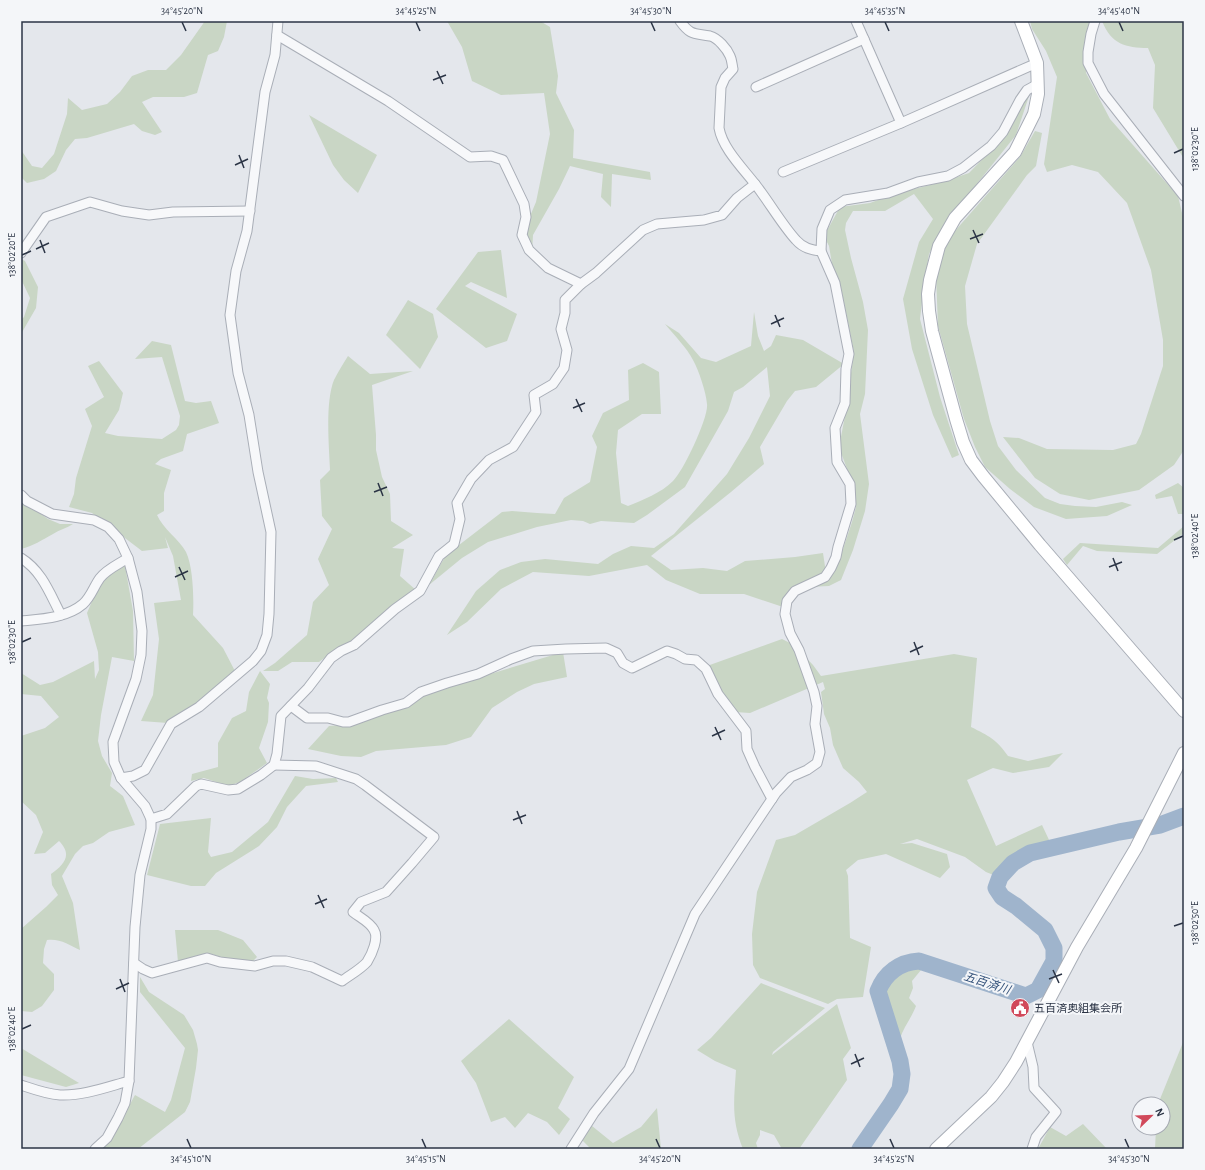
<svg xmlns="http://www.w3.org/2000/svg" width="1205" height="1170" font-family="'Alegreya Sans','Noto Sans JP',sans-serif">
<rect width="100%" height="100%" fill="#e4e7ec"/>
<g fill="#c9d6c5">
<polygon points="205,21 227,21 224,37 218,51 208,55 197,93 184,97 153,97 142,102 162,132 155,135 142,131 134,124 87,138 75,139 66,150 56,171 44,179 27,183 21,177 21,150 32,166 42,168 54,154 67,114 68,98 82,110 107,104 120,92 132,76 148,70 166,70 181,55"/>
<polygon points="447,21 540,21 550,27 558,76 556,93 574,130 573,158 650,172 651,180 612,174 611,207 601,197 603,174 570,166 559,189 533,235 532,253 522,235 536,202 550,134 544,93 501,95 472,81 462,47"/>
<polygon points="1030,21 1091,21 1087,33 1086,73 1110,119 1178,196 1183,217 1184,245 1184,450 1174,465 1139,490 1089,500 1060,494 1035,478 1003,437 1019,438 1047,449 1113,450 1136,444 1141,434 1163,366 1163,340 1151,270 1127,203 1098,172 1072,165 1047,172 1044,164 1057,77 1046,51 1032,29"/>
<path d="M1102,21H1183L1184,28V159L1153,108L1155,65L1148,48C1126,48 1111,44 1102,21Z"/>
<polygon points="1029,96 1016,135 944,225 929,254 924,285 920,319 940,397 959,455 952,458 933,415 912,349 903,299 919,242 933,219 914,194 885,211 853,211 846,223 845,230 851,258 863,302 868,330 865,394 860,414 869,484 865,511 853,550 841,580 829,586 808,587 839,561 852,522 856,507 854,488 839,447 845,416 854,352 841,288 832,264 829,246 824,236 840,207 870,203 894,194 942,182 969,173 1004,137 1022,103"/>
<polygon points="309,115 377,155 358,193 344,180 333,165"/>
<polygon points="1035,131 1042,133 1036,166 1027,175 977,244 965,286 967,324 990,421 998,446 1016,470 1045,498 1060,504 1075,506 1096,507 1122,502 1132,505 1107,516 1066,519 1034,507 1010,489 985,467 975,447 964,419 938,326 936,276 947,240 1020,157"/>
<polygon points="501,250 507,298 471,282 465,286 517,314 507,341 486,348 436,309 478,252"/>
<polygon points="21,259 25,261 38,287 36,308 21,334 21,320 24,317 30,298 21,279"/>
<polygon points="408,300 433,314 438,337 420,369 386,335"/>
<path d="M754,312L758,336L764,351L771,346L776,335L803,340L844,364L816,387L795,391L787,401L760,447L764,464L731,492L651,556L671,570L703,568L727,571L745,561L795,557L823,553L826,573L794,590L786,608L744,594H700L666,580L647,565L589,576L533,572L501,589L467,622L447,635L476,591L500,570L521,562L545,559L598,564L613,554L631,546L654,548L674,534L727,474L749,438L770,396L767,367L743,387L734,392L728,411L685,487L647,515L634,523L601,521L590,524L583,521L571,520L537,527L488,542L462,558L429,585L446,555L502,512L512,511L537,513L555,514L564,498L590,482L597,447L592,436L603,413L629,400L628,370L643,363L659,372L661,414H642L618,430L616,453L621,503L628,506C643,500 661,493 673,481C683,472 709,417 707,404C706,392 699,371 693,360C687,348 674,335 665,324L679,333L701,358L716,362L751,346Z"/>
<path d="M152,341L171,345L185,401L196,403L211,401L219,423L187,434L183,451L161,459L155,464L171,470L164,493V511L157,515C163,529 179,539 186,552C193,566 194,599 193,615L223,648L236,673L218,690L168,723L141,721L153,695L159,639L154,603L181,600L173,556L165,537L168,548L142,551L92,513L69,507L74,494L76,478L92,426L85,409L104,397L88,366L99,361L123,393L119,410L105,433L118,436L162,439L176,430L179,425L180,416L162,357L135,359Z"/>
<path d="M348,356L370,374L413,371L372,385L376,435V450L382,477L390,494L391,521L413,535L392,548L404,549L400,576L417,591L356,640L338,648L319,662H292L278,671H263L275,663L307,635L313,602L329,585L318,559L332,529L322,516L320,480L330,470C329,446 325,402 334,380C338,372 343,364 348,356Z"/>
<polygon points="1178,483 1184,488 1184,514 1178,514 1172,496 1156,499 1155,495"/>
<path d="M21,500L48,519L60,524H73C67,528 59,530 53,534C42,540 33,546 21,549Z"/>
<polygon points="1184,526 1184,533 1157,554 1097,551 1083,546 1067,565 1063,559 1080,543 1158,548"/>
<path d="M124,560L133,611L134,661L112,657L101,715L98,741L102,756L112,773L110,786L123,796L135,825L109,832L93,843L83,846L75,854L62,876L73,903L80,950C70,945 59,938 47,940L44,949L43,963L54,974V990L42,1006L32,1012L21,1011V929L46,907L58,895L52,885L51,874C64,865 73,855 59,841L45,853L34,854L43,832L36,815L21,801V736L45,728L59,717L41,696L21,694V673L40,685L53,682L94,661L95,679L99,670L98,652L87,613L93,599L105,579Z"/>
<path d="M782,639L794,645L813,665L821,676L954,654L977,658L971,727C989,736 996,739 1008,756L1028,761L1063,753L1049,767L1013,773L993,768L967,780L996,846L1042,825L1050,842L1017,855L996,876L986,872L965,857L917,839L900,844L912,843L947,854L950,867L940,878L886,854L858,860L846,870L848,876L850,938L871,947L863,997L837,999L828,1004L760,978L753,965L752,934L757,892L776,840L795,835L850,803L867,792L859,782L843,768L833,745L830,728L824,714L821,692L825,689L823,682L750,713L735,712L723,696L707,666Z"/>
<polygon points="563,652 567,677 534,684 517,692 492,708 471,737 446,745 376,751 361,757 341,756 308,749 329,726 353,724 408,706 424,694"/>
<polygon points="260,671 270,684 267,698 269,703 268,722 259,748 267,763 240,782 228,786 204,778 191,781 192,774 218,767 218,743 232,718 246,711 249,692"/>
<polygon points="295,776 313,779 336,778 338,782 306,786 287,807 277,827 259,846 216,873 205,886 191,886 147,875 160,824 211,818 208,852 211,857 232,852 268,822"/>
<polygon points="175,930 218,930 243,940 257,957 253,961 232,961 212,954 195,956 178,962"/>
<path d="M915,965L921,970L912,981L913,988L909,998L916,1006C911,1019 904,1026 900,1039C899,1039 895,1036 895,1035C889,1028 880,993 884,985C889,977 906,968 915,965Z"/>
<polygon points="140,977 149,992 184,1015 193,1030 197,1044 198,1050 196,1068 190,1102 185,1112 138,1149 100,1149 115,1131 135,1095 165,1112 171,1100 185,1048 140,992"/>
<path d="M761,983L825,1008L773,1052L772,1055L837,1004L851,1048L843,1059L847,1080L799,1149H782L774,1135L760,1130V1135L756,1143L758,1149H743C731,1119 734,1101 736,1070L715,1061L697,1050L711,1038Z"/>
<polygon points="509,1019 574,1077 558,1108 570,1119 559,1135 547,1122 528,1113 515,1128 505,1117 491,1122 476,1083 461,1061"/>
<polygon points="1184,1040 1184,1149 1155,1149 1156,1128 1163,1128 1163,1104 1158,1104"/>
<polygon points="21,1048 79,1083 66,1087 21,1075"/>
<polygon points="657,1108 661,1149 591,1149 582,1140 592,1126 613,1143 641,1127"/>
<polygon points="1083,1124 1107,1149 1038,1149 1050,1127 1066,1136"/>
</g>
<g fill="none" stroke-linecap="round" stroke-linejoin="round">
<path stroke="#9fb4cc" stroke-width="17" d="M860,1149L891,1104L900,1089L902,1074L900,1061L878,991C885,973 900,962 919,961L1026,996L1038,990L1054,961V948L1045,930L1016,906L1002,897L996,888L1000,877L1013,863L1030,853L1119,832L1160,825L1184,816"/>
<defs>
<g id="street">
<path d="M680,21C691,36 694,33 710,36C718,38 727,49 730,56C732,60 732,65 733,69L725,78L721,87L719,128C723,151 748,173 761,192C772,207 784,227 796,240C803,248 811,250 821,251"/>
<polyline points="856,21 901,123"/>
<polyline points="1095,21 1091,34 1088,52 1088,63 1104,94 1184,196"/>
<polyline points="277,35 388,101 470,157 491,156 503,160 524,204 526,217 522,235 529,250 548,268 581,284"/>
<polyline points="756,87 864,39"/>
<polyline points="783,172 901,123 1037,63"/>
<polyline points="21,253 46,217 90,202 122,211 149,215 173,212 250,211"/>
<polyline points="21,495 27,501 52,514 94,520 108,527 119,539 128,558 137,592 142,631 141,655 136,679 113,742 114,762 121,778 145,806 151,819 151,829 140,875 135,927 129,1081 125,1103 118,1118 107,1138 95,1149"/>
<path d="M21,558C42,571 50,594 61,615"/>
<path d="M21,621C41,619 67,618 83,604C91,597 94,586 100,578C107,569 119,564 128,558"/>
<polyline points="291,706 307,718 328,718 343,722 349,722 382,710 406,703 421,692 447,683 478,674 511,659 533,651 566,649 606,648 617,653 623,663 632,668 667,651 676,654 685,659 696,660 706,669 718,694 746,731 747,749 755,767 772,799"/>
<polyline points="121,778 133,776 145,770 171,724 199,707 253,661 261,651 267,635 269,614 271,532 258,472 249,415 238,373 230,315 236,271 247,231 265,92 275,55 278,21"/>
<polyline points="151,819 167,814 196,786 201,784 228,790 238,789 261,775 274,765 277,754 281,716 308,688 331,658 341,651 354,645 395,609 420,591 439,556 454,544 460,519 457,503 471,479 489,460 513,447 536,412 534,395 553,384 564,368 567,350 561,329 565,313 565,300 581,284 596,273 643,230 657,224 704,220 722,215 737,198 755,184"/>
<path d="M134,963L143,969L152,973L207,958L220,962L255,966L273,961H286L312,967L342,981C350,975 361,969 367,962C372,954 379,938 374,930C370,922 359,917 353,912L361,902L386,892L412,863L434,837L365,785L356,779L316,766L274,765"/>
<polyline points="1027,1042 1033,1067 1034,1088 1056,1112 1036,1137 1032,1149"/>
<path d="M21,1085C33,1089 46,1094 60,1095C83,1096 107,1087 129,1081"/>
<polyline points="571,1149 594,1113 629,1069 695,914 776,793 791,777 807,770 817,763 820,752 815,724 817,706 814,692 799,650 790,633 785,614 787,601 795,591 825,577 831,568 836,557 838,547 851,504 850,484 837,462 835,428 845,403 846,369 849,354 835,283 821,251 822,229 830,210 845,200 888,193 918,182 948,176 963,168 991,146 1003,132 1020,100 1027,90 1038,84"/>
</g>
<g id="secondary">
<polyline points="1021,21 1037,63 1038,94 1034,114 1015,152 955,218 939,246 930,280 928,294 929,311 932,331 956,419 963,442 971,460 983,476 1040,545 1184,711"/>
<polyline points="936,1149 991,1097 1003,1082 1016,1062 1077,947 1136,848 1184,753"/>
</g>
</defs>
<use href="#street" stroke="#a9aeb7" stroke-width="11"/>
<use href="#secondary" stroke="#a9aeb7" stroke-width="14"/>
<use href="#street" stroke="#f7f8fa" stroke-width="9"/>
<use href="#secondary" stroke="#fff" stroke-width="12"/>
</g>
<path fill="none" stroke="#2b3445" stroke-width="1.5" d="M182,22L186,31M416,22L420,31M651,22L655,31M885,22L889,31M1119,22L1123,31M437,71L443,84M433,80L446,75M1174,153L1183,149M239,155L244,168M235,165L248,159M973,230L979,243M970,239L983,234M40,240L45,253M36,249L49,243M22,255L31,251M775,315L780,327M771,324L784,318M576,399L582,412M573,408L585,403M378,483L383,496M374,492L387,487M1174,540L1183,536M1113,558L1118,571M179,567L185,580M1109,567L1122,562M175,577L188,571M22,642L31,638M914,642L919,655M910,652L923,646M715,727L721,740M712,736L725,730M517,811L522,824M513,820L526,815M318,895L324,908M315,904L327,899M1174,926L1183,923M1053,970L1059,983M120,979L125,992M1049,979L1062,974M116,989L129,983M22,1029L31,1025M855,1054L860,1067M851,1064L864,1058M187,1139L191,1148M422,1139L426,1148M656,1139L660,1148M890,1139L894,1148M1125,1139L1129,1148"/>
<defs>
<symbol id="civic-disc" viewBox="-11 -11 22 22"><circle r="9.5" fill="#d1495b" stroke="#f4f6f9"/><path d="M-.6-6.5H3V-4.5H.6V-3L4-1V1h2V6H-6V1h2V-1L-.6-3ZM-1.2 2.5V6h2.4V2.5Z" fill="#fff"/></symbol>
</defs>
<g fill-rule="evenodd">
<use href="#civic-disc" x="1009" y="997" width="22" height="22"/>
</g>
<g text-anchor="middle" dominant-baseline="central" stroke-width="4" stroke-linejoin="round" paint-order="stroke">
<g font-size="11" fill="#2b3445" stroke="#f4f6f9" text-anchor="start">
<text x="1034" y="1008">五百済奥組集会所</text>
</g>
<g font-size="12" font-style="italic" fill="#34527a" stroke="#f4f6f9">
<text transform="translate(987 983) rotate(18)">五百済川</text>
</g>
</g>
<rect width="1205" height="1170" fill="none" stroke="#f4f6f9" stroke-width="44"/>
<g transform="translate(1151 1116) rotate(67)"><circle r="19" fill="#f4f6f9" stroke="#a4a8b1"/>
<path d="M0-3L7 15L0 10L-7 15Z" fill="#d1495b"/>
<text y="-6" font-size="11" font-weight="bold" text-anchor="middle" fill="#2b3445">N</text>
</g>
<rect x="22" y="22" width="1161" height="1126" fill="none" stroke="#2b3445" stroke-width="1.5"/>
<g font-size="10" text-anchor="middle" fill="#2b3445">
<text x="182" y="14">34°45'20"N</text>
<text x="416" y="14">34°45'25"N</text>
<text x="651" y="14">34°45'30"N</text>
<text x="885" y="14">34°45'35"N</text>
<text x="1119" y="14">34°45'40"N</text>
<text transform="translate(1194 149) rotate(-90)" y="4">138°02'30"E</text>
<text transform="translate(11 255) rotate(-90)" y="4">138°02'20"E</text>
<text transform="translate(1194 536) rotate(-90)" y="4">138°02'40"E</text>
<text transform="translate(11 642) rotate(-90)" y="4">138°02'30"E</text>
<text transform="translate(1194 923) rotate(-90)" y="4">138°02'50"E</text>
<text transform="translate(11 1029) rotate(-90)" y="4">138°02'40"E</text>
<text x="191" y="1162">34°45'10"N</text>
<text x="426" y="1162">34°45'15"N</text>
<text x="660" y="1162">34°45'20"N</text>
<text x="894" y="1162">34°45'25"N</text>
<text x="1129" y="1162">34°45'30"N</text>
</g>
</svg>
